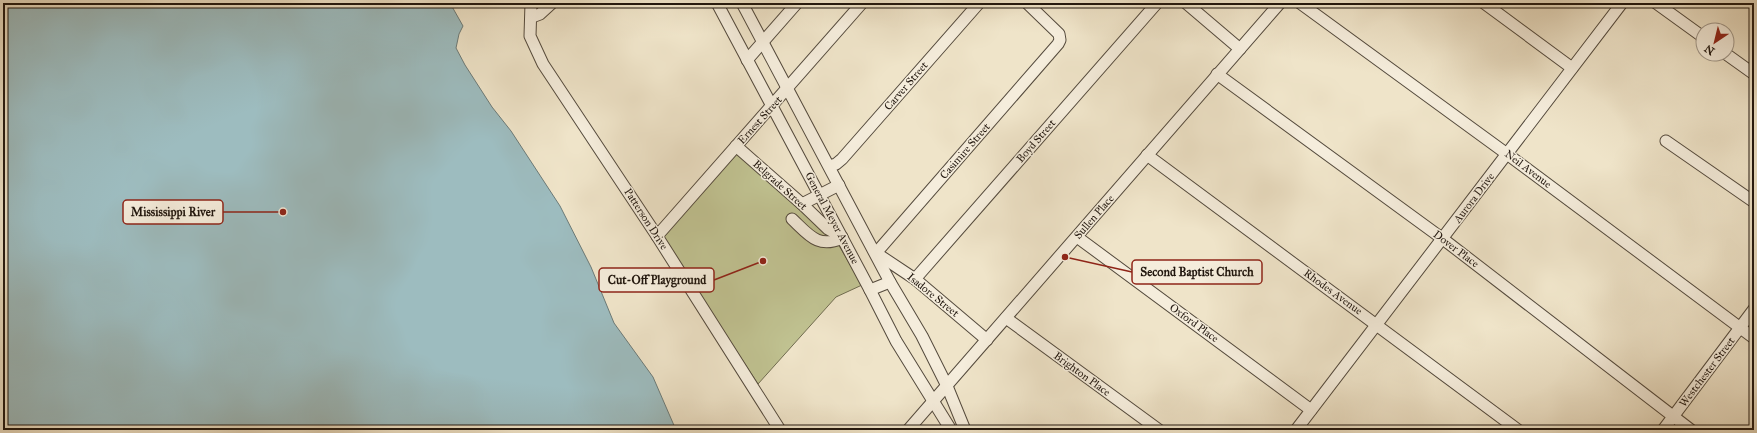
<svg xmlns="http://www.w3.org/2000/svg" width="1757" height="433" font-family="'IM FELL Great Primer',serif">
<rect width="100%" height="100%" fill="#efe4c9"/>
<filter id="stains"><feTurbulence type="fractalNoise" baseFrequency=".005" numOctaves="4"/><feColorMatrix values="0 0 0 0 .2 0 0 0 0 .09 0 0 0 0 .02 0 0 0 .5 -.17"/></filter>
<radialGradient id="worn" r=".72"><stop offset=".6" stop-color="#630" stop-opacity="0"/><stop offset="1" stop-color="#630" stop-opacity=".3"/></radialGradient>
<polygon fill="#c0c291" stroke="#706c50" points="737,150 834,237 862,285 836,297 758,384 661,235"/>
<polygon fill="#9dbcbf" stroke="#6b7a78" points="3,3 450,3 463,26 459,34 456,48 465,65 492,107 511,131 560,206 591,267 614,323 653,377 676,430 3,430"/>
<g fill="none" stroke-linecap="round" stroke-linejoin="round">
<defs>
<g id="minor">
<polyline points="531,3 530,36 543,64 657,236 780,430"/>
<polyline points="717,3 870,290 896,341 951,430"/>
<polyline points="742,3 890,282 922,336 947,386 965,430"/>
<polyline points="1186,3 1240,49"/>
<polyline points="1300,3 1507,154 1754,338"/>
<polyline points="1484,3 1572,68"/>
<polyline points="1656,3 1703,37"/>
<polyline points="532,17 540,14 552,3"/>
<polyline points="1726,54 1754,74"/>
<polyline points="747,60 797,3"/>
<polyline points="1217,74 1443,239 1691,430"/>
<polyline points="1666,141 1754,202"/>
<polyline points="736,146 802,204 828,229 842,237"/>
<polyline points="1147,155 1518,430"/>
<polyline points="830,166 836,164 842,159 979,3"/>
<polyline points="802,204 839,185"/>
<path d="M792,219C809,235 818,249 842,238"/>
<polyline points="657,236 862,3"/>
<polyline points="1077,237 1311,410"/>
<polyline points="915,279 1157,3"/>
<polyline points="870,290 890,282"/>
<polyline points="1006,318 1159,430"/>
<polyline points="987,340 915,279 876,253 1058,44 1060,40 1059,34 1027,3"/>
<polyline points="908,430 1280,3"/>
<polyline points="1296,430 1622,3"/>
<polyline points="1663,430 1754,309"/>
</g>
</defs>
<use href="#minor" stroke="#544a3d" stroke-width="13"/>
<use href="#minor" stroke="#f5eddc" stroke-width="11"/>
</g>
<g text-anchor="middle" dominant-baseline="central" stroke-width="3" stroke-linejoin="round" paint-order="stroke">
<g font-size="11" fill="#20160e" stroke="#f5eddc">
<text transform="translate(906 86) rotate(-49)">Carver Street</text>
<text transform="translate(760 120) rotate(-48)">Ernest Street</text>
<text transform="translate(1036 141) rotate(-49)">Boyd Street</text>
<text transform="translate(965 151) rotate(-49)">Casimire Street</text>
<text transform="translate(1528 169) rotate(37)">Neil Avenue</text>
<text transform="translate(780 185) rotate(42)">Belgrade Street</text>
<text transform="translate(1474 198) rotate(-53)">Aurora Drive</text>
<text transform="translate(1094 217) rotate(-49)">Sullen Place</text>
<text transform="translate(832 218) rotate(62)">General Meyer Avenue</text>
<text transform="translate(646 219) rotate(57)">Patterson Drive</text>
<text transform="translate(1456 249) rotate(37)">Dover Place</text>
<text transform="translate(1333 292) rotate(36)">Rhodes Avenue</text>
<text transform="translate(933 295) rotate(39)">Isadore Street</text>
<text transform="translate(1194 323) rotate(36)">Oxford Place</text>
<text transform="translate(1707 372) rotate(-53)">Westchester Street</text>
<text transform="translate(1082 374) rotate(36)">Brighton Place</text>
</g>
</g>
<path fill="none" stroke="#8f2418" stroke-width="1.5" d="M283 212L223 212M1065 257L1132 272M763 261L714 280"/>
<g fill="#8f2418" stroke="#f5eddc" stroke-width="1.5">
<circle cx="283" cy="212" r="4"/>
<circle cx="1065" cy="257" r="4"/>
<circle cx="763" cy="261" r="4"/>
</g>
<g fill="#f5eddc" stroke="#8f2418" stroke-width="1.5">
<rect x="123" y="200" width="100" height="24" rx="4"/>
<rect x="1132" y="260" width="130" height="24" rx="4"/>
<rect x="599" y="268" width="115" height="24" rx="4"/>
</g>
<g font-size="12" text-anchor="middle" font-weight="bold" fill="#20160e">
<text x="173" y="216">Mississippi River</text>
<text x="1197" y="276">Second Baptist Church</text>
<text x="657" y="284">Cut-Off Playground</text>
</g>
<rect width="1757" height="433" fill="none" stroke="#efe4c9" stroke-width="16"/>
<rect x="4" y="4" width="1749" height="425" fill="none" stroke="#20160e" stroke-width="2"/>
<rect x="8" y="8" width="1741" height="417" fill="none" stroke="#20160e"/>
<g transform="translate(1715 42) rotate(215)"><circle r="19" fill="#f5eddc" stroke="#a0978a"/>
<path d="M0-3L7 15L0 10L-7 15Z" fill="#8f2418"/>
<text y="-6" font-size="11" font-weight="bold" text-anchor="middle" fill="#20160e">N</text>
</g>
<rect width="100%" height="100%" filter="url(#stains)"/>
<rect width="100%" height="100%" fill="url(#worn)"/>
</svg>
